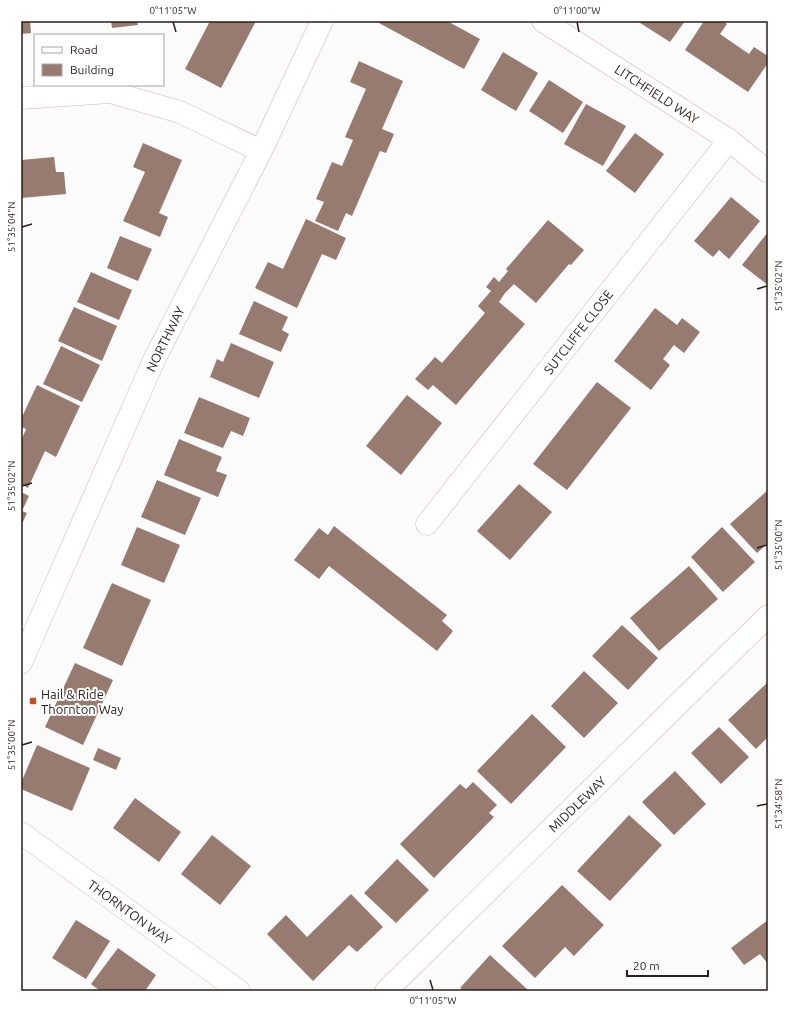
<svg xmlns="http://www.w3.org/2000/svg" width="789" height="1012" font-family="Ubuntu,sans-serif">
<rect width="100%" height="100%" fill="#fbfbfb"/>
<g fill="#977a70">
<polygon points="21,21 30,21 31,33 21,34"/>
<polygon points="111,21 137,21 138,25 112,28"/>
<polygon points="210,21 256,21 221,88 185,69"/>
<polygon points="380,21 447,21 480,39 464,69 379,23"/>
<polygon points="637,21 685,21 670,42"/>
<polygon points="704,21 723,21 727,24 720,34 749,54 754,47 768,56 768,63 748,92 685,50"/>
<polygon points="503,52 538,73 516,111 481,90"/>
<polygon points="359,61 403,81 382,129 394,134 386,153 380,151 352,216 346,213 338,231 315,221 324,202 316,199 332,162 342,166 353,140 345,137 366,89 350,82"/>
<polygon points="549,80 583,102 563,133 529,111"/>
<polygon points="586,104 626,126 603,166 564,144"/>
<polygon points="635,133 664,154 635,193 606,171"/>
<polygon points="143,143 182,160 159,213 168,217 160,237 123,221 145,172 133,167"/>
<polygon points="54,157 56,172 64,172 66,194 21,198 21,160"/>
<polygon points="731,197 760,221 729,259 719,250 713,257 694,241"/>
<polygon points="306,219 346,238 336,260 322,254 297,308 255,288 268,262 283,269"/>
<polygon points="548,220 584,250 571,265 569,264 536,303 514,284 505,293 499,302 525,324 456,405 433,385 428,390 415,379 435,357 442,363 485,313 478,306 491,291 486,287 494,277 499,282 508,271 506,269"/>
<polygon points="768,232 768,285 742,265"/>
<polygon points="120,236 152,249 138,281 107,268"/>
<polygon points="91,272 132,290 119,320 77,302"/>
<polygon points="254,301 288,317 282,330 289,334 281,352 239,334"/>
<polygon points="74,307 117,326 102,361 58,341"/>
<polygon points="655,308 677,325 682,318 700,332 684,353 674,345 663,359 670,365 651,390 614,361"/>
<polygon points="231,343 274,362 259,398 210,377 217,359 223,362"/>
<polygon points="61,346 100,365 82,402 43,384"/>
<polygon points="597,382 631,408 567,490 533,464"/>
<polygon points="37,385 80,406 56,457 45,451 28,488 21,484 21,441 26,429 21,427 21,419"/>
<polygon points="407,395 442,423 401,475 366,446"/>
<polygon points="199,397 250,418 243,436 231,431 223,448 184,433"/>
<polygon points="179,439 222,457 216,471 227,475 218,497 164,475"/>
<polygon points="157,480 201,498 185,535 141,517"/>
<polygon points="519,484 552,512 510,560 477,531"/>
<polygon points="768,490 768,543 757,553 730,524"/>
<polygon points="21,492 29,496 22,511 27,513 21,526"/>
<polygon points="334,526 447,615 442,621 453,631 437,651 329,566 319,579 294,560 319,528 328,535"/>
<polygon points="137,527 180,545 164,583 121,565"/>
<polygon points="722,527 755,562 723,592 691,557"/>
<polygon points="689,566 718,599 659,651 630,618"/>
<polygon points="112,583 151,600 122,666 83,648"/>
<polygon points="622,625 658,658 628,690 592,656"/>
<polygon points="75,663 113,680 83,745 45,727"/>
<polygon points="584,671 618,703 584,738 551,706"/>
<polygon points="768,682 768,737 756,749 728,720"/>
<polygon points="532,714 566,747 511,804 477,771"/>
<polygon points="719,727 749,757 721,784 691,753"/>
<polygon points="37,745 90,768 72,811 21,789 21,783"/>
<polygon points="98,748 121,758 116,770 93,760"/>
<polygon points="675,771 706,804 674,835 642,802"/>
<polygon points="473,782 497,805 489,813 494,817 434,878 400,844 460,784 466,789"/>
<polygon points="135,798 181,832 159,862 113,828"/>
<polygon points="629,815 662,845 610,901 577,871"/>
<polygon points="212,835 251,866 220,905 181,874"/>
<polygon points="397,859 429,890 396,923 364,893"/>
<polygon points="562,885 604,925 574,956 565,947 535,978 502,946"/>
<polygon points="351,894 383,927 357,952 349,945 313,981 267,934 286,915 307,937"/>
<polygon points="76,920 110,941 86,979 52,958"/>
<polygon points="768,920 768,964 760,954 744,965 731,948"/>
<polygon points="118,948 156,975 145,991 100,991 91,984"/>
<polygon points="490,955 529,991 464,991 460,988"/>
</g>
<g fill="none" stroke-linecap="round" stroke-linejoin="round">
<defs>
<g id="minor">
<polyline points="543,21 729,140 768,172"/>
<polyline points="21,98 110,92 180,112 261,151"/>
<polyline points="427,524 729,140"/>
<polyline points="21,663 154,360 261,151 322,21"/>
<polyline points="21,833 239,991"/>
<polyline points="386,991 768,616"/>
</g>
</defs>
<use href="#minor" stroke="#d4b5aa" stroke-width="23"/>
<use href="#minor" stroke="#fff" stroke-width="22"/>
</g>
<path fill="none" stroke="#291e19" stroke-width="1.5" d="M173,22L176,32M577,22L579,32M22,227L32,224M757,289L767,286M22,486L32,483M757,548L767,545M22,745L32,742M757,806L767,804M430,980L433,990"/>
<rect fill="#b95229" stroke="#fff" stroke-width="1.5" x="29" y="697" width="8" height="8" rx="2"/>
<g text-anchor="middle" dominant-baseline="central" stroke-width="4" stroke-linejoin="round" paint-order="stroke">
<g font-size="13" fill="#291e19" stroke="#fff">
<text transform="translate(657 94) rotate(33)">LITCHFIELD WAY</text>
<text transform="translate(578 332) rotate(-52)">SUTCLIFFE CLOSE</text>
<text transform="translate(165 339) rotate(-64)">NORTHWAY</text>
<text transform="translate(577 804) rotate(-44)">MIDDLEWAY</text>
<text transform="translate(130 912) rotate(36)">THORNTON WAY</text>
</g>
<g font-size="13" fill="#291e19" stroke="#fff" text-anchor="start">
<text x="41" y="694">Hail &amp; Ride<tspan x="41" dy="15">Thornton Way</tspan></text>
</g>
</g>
<rect width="789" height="1012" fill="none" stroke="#ffffff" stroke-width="44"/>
<rect x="34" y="34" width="130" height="52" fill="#ffffff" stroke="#a9a5a3"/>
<rect x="42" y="47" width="20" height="6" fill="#ffffff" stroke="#a9a5a3"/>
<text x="70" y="54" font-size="12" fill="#291e19">Road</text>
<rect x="42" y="64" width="20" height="12" fill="#977a70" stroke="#a9a5a3"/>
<text x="70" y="74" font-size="12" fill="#291e19">Building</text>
<path d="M627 970v6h81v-6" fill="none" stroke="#291e19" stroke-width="2"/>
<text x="633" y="970" font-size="12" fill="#291e19" stroke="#ffffff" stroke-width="3" paint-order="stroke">20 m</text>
<rect x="22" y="22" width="745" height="968" fill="none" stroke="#291e19" stroke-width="1.5"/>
<g font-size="10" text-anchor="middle" fill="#291e19">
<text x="173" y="14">0°11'05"W</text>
<text x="577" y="14">0°11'00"W</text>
<text transform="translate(11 227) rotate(-90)" y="4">51°35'04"N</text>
<text transform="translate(778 286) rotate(-90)" y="4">51°35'02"N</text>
<text transform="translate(11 486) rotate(-90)" y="4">51°35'02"N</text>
<text transform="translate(778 545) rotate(-90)" y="4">51°35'00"N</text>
<text transform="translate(11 745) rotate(-90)" y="4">51°35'00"N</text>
<text transform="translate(778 804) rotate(-90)" y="4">51°34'58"N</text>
<text x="433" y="1004">0°11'05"W</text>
</g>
</svg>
